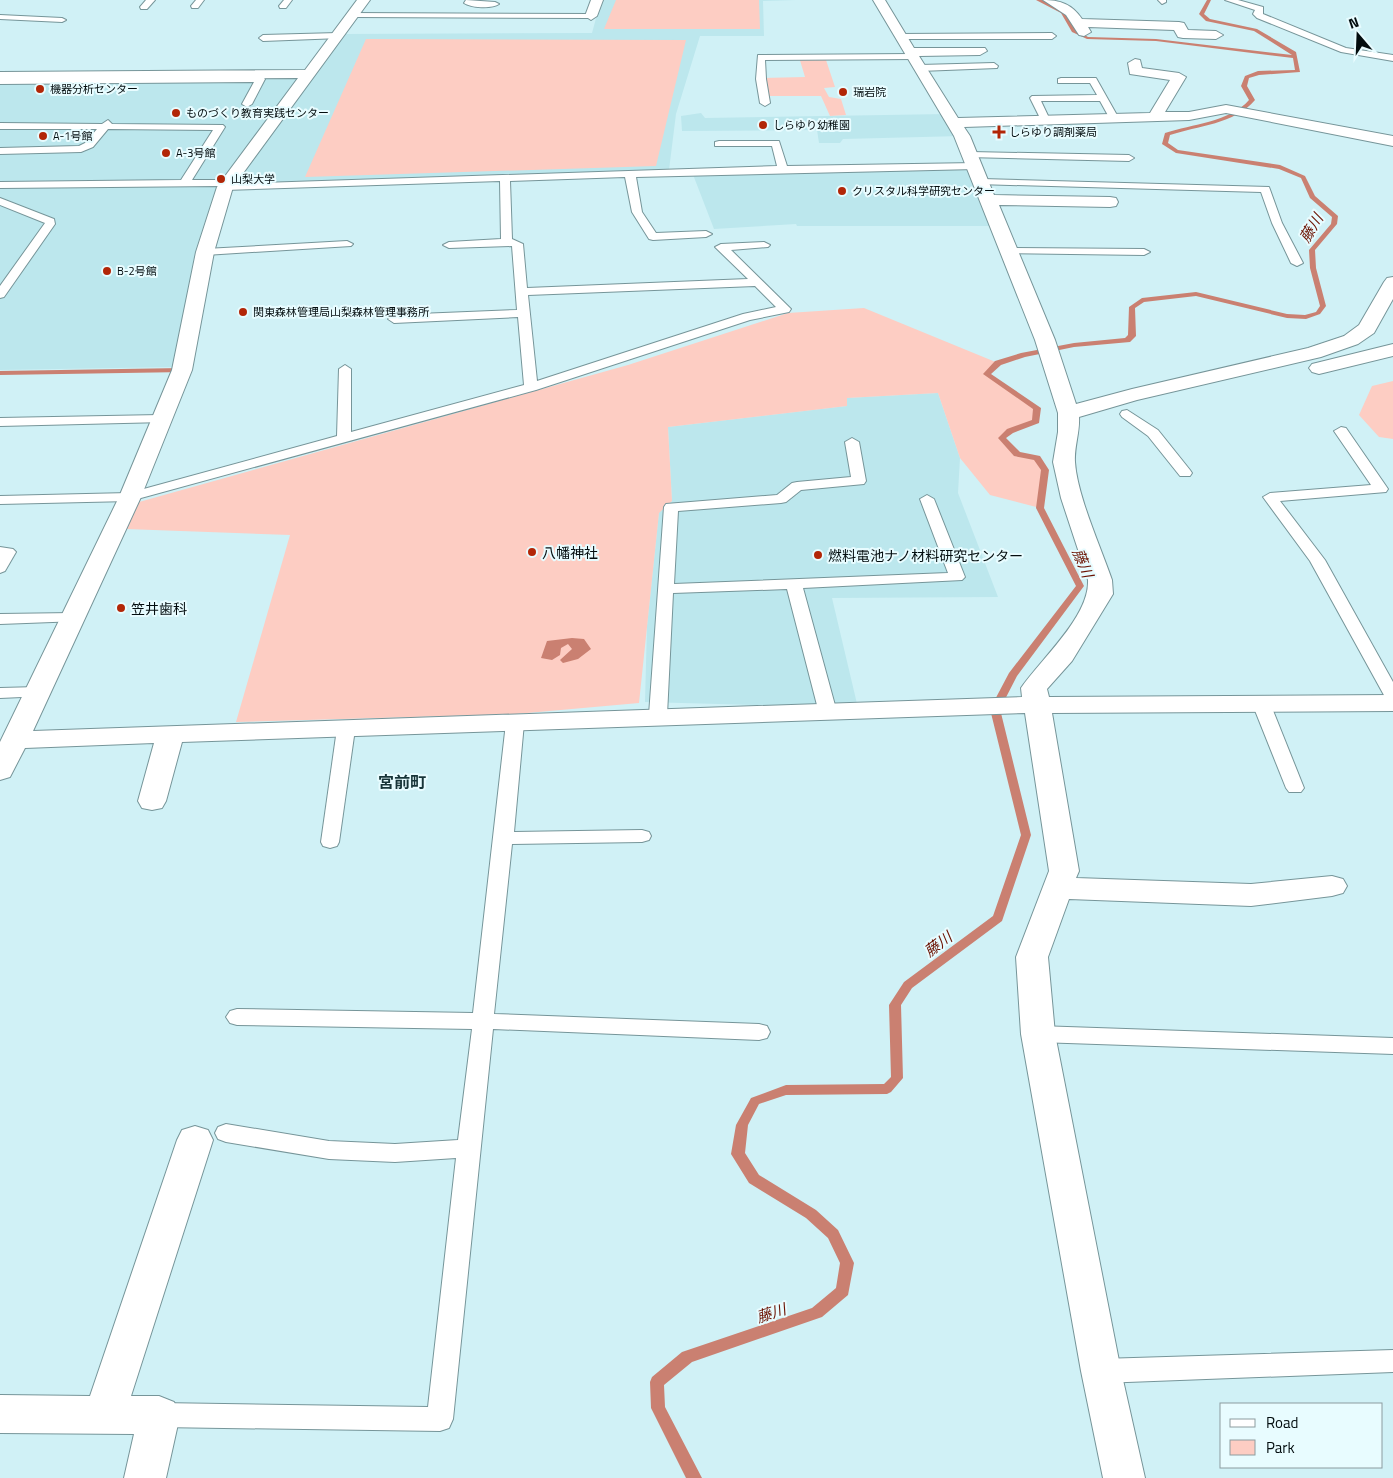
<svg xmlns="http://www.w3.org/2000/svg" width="1393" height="1478" font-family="'Titillium Web','Noto Sans JP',sans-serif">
<rect width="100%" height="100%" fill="#d0f1f6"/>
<g fill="#bce7ed">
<polygon points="601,0 796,0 763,1 764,36 700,36 676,114 669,170 216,188 195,252 174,367 0,370 0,72 319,70 345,34 592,33"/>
<polygon points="701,113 705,118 947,114 962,136 843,139 840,143 819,143 817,130 682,131 681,116"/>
<polygon points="976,166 998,226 797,226 796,224 714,229 692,172"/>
<polygon points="938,393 960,458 958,493 998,597 832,598 858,708 645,702 647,626 659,512 672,501 668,427 847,406 847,398"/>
</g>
<g fill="#fdcdc3">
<polygon points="616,0 759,0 760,29 604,29"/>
<polygon points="366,39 686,40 656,166 305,177"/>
<polygon points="799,57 825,57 835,87 824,88 829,97 841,99 846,115 830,116 821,96 764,96 761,78 805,77"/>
<polygon points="864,308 998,363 987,374 1037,408 1036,421 1010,431 1002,438 1017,454 1037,458 1045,470 1040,508 990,495 960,458 938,393 847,398 847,406 668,427 672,501 659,513 639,703 516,714 236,722 290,535 126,529 139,502 628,365 788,313"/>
<polygon points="1393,381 1393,439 1379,437 1359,415 1372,386"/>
</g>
<polygon fill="#ca8071" points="572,638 584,639 591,649 578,659 563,663 560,660 572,649 568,644 561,648 560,655 552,660 541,658 547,641"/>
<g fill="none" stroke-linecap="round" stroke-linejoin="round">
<g fill="#ca8071" fill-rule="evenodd">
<path d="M1036,0H1042L1065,11L1076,30L1088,37L1156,39L1292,55L1254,31L1206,21L1199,14L1207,0H1211L1204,14L1210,19L1257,29L1296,52L1300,72L1259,75L1249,78L1247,86L1255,100C1235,124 1197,126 1170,135L1168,143L1178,150L1280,165L1305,176L1315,196L1338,216L1337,224L1315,250L1316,268L1326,306L1320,314L1306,319L1287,318L1196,296L1144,302L1135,308L1136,336L1130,342L1074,347L1025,357L1001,365L991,374L1041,408L1039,423L1013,433L1006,438L1020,452L1040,456L1049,470L1044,508L1084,586L1017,676L1000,709L1031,835L1002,921L912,988L901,1005L903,1078L891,1092L887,1094L786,1095L759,1104L748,1125L745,1153L759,1175L816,1210L838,1230L854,1263L848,1295L822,1317L692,1362L664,1385L665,1407L702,1478H686L651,1408L650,1382L652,1377L682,1352L812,1308L836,1288L840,1263L828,1238L806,1218L749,1183L731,1154L736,1125L751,1098L786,1085L884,1084L891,1077L889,1005L904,982L993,916L1021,835L990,709L1009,673L1076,586L1036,508L1041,470L1034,460L1014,456L998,438L1007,429L1032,420L1033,409L983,374L995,361L1021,353L1074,343L1125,338L1128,335L1129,307L1142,298L1196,292L1287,314L1305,315L1316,312L1320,306L1310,268L1309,250L1331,224L1332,217L1310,198L1301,178L1279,169L1176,153L1162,144L1165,133C1192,124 1230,122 1249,100L1241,86L1245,76L1258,71L1295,70L1293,58L1156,41L1087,39L1072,32L1061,13Z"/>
<polygon points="182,368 185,368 185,372 0,375 0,371"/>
</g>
<defs>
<g id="service">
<polygon points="146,0 155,0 147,9 141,9 140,7"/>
<polygon points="196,0 204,0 198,8 192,8 191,6"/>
<polygon points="284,0 292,0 286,8 280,8 279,6"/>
<path d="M466,0L495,2L499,4C492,9 471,8 464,3Z"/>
<polygon points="1158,0 1166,0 1166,2 1162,4"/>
<polygon points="1225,0 1238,0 1263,7 1263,14 1346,48 1393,55 1393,61 1341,52 1257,18 1253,14 1255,10"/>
<polygon points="351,13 591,14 595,16 591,18 354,17 350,15"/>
<polygon points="0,15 62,18 66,20 62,22 0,19"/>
<polygon points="338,33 341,34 341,38 263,41 259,38 263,35"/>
<polygon points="900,34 1052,33 1056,36 1052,39 897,39 897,35"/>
<polygon points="913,54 916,55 916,59 765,60 766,79 770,103 765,106 760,103 756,79 758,55"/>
<polygon points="994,63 998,66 997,68 920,71 916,68 920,65"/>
<polygon points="263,77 265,79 252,104 247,107 242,104 254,82 0,84 0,78"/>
<polygon points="1061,78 1096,78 1118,117 1116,119 1110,119 1100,101 1041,101 1050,120 1042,122 1030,98 1032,96 1097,95 1090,83 1058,83 1058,79"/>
<path d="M108,120L112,124L223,125L225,127L192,180H227L232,184L777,166L772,146H715V142L719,141H779L787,166L976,163L981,166L976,169L636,177L642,212L656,233L706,231L712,234L706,237L653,240L649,239L632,212L625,177L510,181L512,239L523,244L527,288L748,279L715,247L721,244L764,242L770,245L768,247L731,250L791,309L789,312L750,320L536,390L130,501L0,504V496L129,493L337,436L339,369L345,365L351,369V432L524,385L518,317L394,323L388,319L394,315L517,310L512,246L449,248L443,245L449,242L501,239L500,181L225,190L220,186L0,188V182L181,180L213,130L108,129L93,147L81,152L0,154V148L79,146L85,143L97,129H0V123L102,124ZM755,286L776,307L743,314L537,381L528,295Z"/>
<polygon points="971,152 1129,155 1134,158 1129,161 967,157 966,155"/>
<polygon points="982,179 1269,187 1282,223 1303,263 1297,266 1291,263 1272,223 1261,192 978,184 977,182"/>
<polygon points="0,198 54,219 55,224 4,297 0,298 0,286 45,223 0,205"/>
<polygon points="347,241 353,244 351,246 205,255 199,252 205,249"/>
<polygon points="1009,248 1144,249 1150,252 1144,255 1005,253 1005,249"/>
<polygon points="1127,410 1158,430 1190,470 1192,473 1190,476 1180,476 1148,436 1122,417 1120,414 1122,411"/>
<polygon points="160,415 165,416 167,419 165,422 0,426 0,418"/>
<polygon points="1341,427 1346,428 1386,486 1388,489 1386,492 1280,501 1325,560 1393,682 1393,702 1387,701 1385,697 1310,561 1263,497 1270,493 1371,485 1334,431"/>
<polygon points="852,438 859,442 866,481 864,484 801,490 786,502 781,503 678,511 674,584 948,573 920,499 927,495 934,499 965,577 962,580 803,588 836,709 833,713 821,713 818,709 787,589 673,593 667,715 664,719 652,719 649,715 664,507 666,504 777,495 792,483 797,482 851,477 845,442"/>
<polygon points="0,547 13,549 16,552 5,571 0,573"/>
<polygon points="73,613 79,615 81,618 79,621 0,624 0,614"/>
<polygon points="38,687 44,688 46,692 44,696 0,698 0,688"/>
<polygon points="1261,698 1267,699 1270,703 1304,788 1301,792 1289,792 1286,788 1252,703 1255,699"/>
<polygon points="515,718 521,719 524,723 514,832 642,830 649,832 651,836 649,840 642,842 512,844 494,1014 759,1024 767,1026 770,1032 767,1038 759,1040 493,1029 453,1419 449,1428 440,1431 159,1427 150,1423 146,1415 150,1407 159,1403 428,1407 456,1158 395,1162 329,1159 226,1142 218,1139 215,1133 218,1127 226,1124 329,1141 395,1144 458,1140 472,1029 237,1025 230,1023 226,1017 230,1011 237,1009 473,1013 506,723 509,719"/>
<polygon points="346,724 352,725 355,729 339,842 337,846 330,848 323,846 321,842 337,729 340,725"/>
<polygon points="1038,1026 1393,1038 1393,1054 1038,1042 1030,1040 1027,1034 1030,1028"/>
<polygon points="1393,1350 1393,1372 1101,1383 1092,1379 1088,1371 1092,1363 1101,1359"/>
</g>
<g id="minor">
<path d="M357,0H370L233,187L214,252L192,370L141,497L33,731L1022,697L1021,688C1041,659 1090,616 1088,580L1061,498L1053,462L1058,432V413L1035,340L954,136L873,0H885L914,48H985L987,51L980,55L919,56L958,118L1150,113L1170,80L1130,74L1128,63L1135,59L1140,60L1142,68L1179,73L1186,77L1165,112H1189L1226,105L1393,136V146L1226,113L1189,120L964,127L970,136L994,195L1110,197L1116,198L1118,202L1116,206L1110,207L999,205L1055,340L1076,404L1132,389L1308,348L1344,336L1359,325L1384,282L1387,278L1393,277V299L1374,333L1358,344L1321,357L1137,400L1079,417C1080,432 1074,447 1075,462C1077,495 1101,548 1112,580L1113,594L1072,661L1047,689L1049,697L1393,695V711L1052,713L1079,871L1076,878L1251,884L1332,876L1343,879L1347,886L1343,893L1332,896L1251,906L1069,899L1048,957L1055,1034L1121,1371L1145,1478H1103L1081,1371L1021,1034L1016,957L1049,871L1025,713L182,742L166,801L162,808L152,810L142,808L138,801L154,743L25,748L10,777L0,780V742L119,497L172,370L196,252L217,187L298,78L0,80V72L305,70Z"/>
<polygon points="591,0 603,0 597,16 591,20 585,16"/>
<path d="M1043,0C1060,0 1072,4 1082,19L1179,22L1184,23L1188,30L1216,31L1223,35L1216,39L1183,38L1178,37L1174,30L1088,27L1091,32L1084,36L1079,35L1066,15Z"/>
<polygon points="1393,344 1393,356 1319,374 1312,372 1309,368 1312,364"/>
<polygon points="195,1126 208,1130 213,1140 131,1396 159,1396 174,1402 180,1415 166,1478 124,1478 134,1434 0,1433 0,1395 90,1396 177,1140 182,1130"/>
</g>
</defs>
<use href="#service" stroke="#769599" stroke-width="2"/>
<use href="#minor" stroke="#769599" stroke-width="2"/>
<use href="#service" fill="#fff" fill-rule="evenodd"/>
<use href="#minor" fill="#fff" fill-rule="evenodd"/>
</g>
<g fill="#b22607" stroke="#e8fcff" stroke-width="2">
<circle cx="40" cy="89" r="5"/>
<circle cx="843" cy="92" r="5"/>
<circle cx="176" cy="113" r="5"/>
<circle cx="763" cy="125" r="5"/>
<path d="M996.5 124.5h5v5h5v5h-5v5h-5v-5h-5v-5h5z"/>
<circle cx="43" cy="136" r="5"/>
<circle cx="166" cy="153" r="5"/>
<circle cx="221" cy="179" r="5"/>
<circle cx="842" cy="191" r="5"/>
<circle cx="107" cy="271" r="5"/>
<circle cx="243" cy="312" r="5"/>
<circle cx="532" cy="552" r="5"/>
<circle cx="818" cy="555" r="5"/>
<circle cx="121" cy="608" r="5"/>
</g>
<g text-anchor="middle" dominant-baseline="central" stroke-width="4" stroke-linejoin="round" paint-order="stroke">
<g font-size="11" fill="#030d0f" stroke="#e8fcff" text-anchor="start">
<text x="50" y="89">機器分析センター</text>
<text x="853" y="92">瑞岩院</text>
<text x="186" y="113">ものづくり教育実践センター</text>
<text x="773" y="125">しらゆり幼稚園</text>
<text x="1009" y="132">しらゆり調剤薬局</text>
<text x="53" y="136">A-1号館</text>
<text x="176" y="153">A-3号館</text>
<text x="231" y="179">山梨大学</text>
<text x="852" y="191">クリスタル科学研究センター</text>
<text x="117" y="271">B-2号館</text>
<text x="253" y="312">関東森林管理局山梨森林管理事務所</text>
</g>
<g font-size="14" fill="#030d0f" stroke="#e8fcff" text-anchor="start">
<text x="542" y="552">八幡神社</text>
<text x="828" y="555">燃料電池ナノ材料研究センター</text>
<text x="131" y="608">笠井歯科</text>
</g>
<g font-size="15" font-style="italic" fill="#6b1202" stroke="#e8fcff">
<text transform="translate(1311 228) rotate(-59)">藤川</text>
<text transform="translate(1083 563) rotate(68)">藤川</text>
<text transform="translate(938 944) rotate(-37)">藤川</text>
<text transform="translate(771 1313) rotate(-18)">藤川</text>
</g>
<g font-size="16" font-weight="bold" fill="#173438" stroke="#e8fcff">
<text x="402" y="782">宮前町</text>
</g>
</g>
<rect x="1220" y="1403" width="162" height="65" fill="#e8fcff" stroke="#8c9c9f"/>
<rect x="1230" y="1419" width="25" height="8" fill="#ffffff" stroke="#8c9c9f"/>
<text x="1266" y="1428" font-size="15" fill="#030d0f">Road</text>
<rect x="1230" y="1440" width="25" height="15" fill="#fdcdc3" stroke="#8c9c9f"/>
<text x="1266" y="1453" font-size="15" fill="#030d0f">Park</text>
<g transform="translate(1358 35) rotate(341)" stroke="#e8fcff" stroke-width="4" paint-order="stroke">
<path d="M0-4L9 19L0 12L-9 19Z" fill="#030d0f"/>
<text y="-8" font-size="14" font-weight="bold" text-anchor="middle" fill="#030d0f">N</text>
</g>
</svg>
